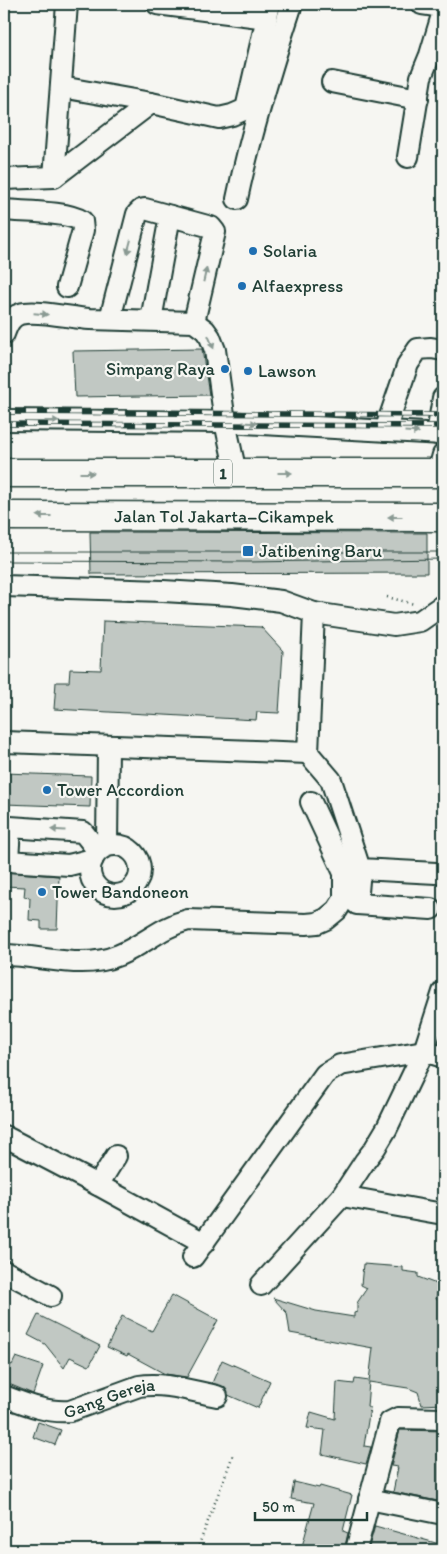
<svg xmlns="http://www.w3.org/2000/svg" width="447" height="1554" font-family="Itim,sans-serif">
<rect width="100%" height="100%" fill="#f6f6f2"/>
<filter id="ink" filterUnits="userSpaceOnUse"><feTurbulence type="fractalNoise" baseFrequency=".02" numOctaves="2"/><feDisplacementMap in="SourceGraphic" scale="10" xChannelSelector="R" yChannelSelector="G"/><feConvolveMatrix kernelMatrix="1 2 1 2 8 2 1 2 1" color-interpolation-filters="sRGB"/></filter>
<g filter="url(#ink)">
<g fill="#c1c8c3" stroke="#1f3d34">
<polygon points="202,349 209,395 75,397 73,351"/>
<polygon points="90,532 427,533 427,573 91,574"/>
<polygon points="103,621 261,627 283,651 279,713 257,712 256,720 54,709 56,682 69,682 70,669 101,670"/>
<polygon points="4,773 91,776 90,807 4,804"/>
<polygon points="4,872 59,876 57,929 41,929 41,921 29,920 30,898 24,897 25,887 4,886"/>
<polygon points="363,1264 403,1267 403,1271 418,1273 418,1277 439,1285 436,1299 443,1302 443,1404 422,1405 418,1392 408,1388 369,1382 367,1407 370,1408 364,1446 371,1447 366,1464 322,1454 325,1430 307,1428 311,1412 335,1419 337,1382 354,1384 355,1379 369,1381 373,1348 290,1333 287,1313 273,1298 316,1311 354,1317 354,1313 357,1312 357,1303 367,1288 361,1285"/>
<polygon points="172,1295 218,1320 187,1377 165,1374 128,1354 127,1356 107,1347 122,1316 152,1331"/>
<polygon points="38,1315 100,1346 89,1366 70,1357 64,1368 45,1344 28,1335"/>
<polygon points="16,1357 43,1366 33,1394 4,1382 4,1362 12,1365"/>
<polygon points="222,1360 270,1381 258,1408 228,1395 224,1387 212,1383"/>
<polygon points="38,1422 61,1430 55,1445 33,1437"/>
<polygon points="400,1430 443,1431 443,1502 393,1492 398,1467 391,1466"/>
<polygon points="294,1482 319,1488 320,1486 352,1495 343,1531 348,1533 344,1550 301,1550 314,1503 291,1499"/>
<polygon points="375,1526 443,1545 443,1550 368,1550"/>
</g>
<g fill="none" stroke-linecap="round" stroke-linejoin="round">
<defs>
<g id="minor">
<polyline points="157,4 266,18"/>
<polyline points="422,4 443,7"/>
<polyline points="332,82 418,99"/>
<polyline points="61,87 151,103"/>
<polyline points="408,157 421,77 430,55 443,12"/>
<polyline points="54,177 67,4"/>
<polyline points="4,179 54,177 151,103 219,118 232,115 246,109 270,4"/>
<path d="M237,199C251,132 271,68 292,4"/>
<path d="M4,210C23,212 67,211 82,221L83,230L67,287"/>
<polyline points="110,319 137,214 141,210 145,209 211,227 215,232 194,322"/>
<polyline points="151,320 170,216"/>
<path d="M4,334C7,326 10,317 20,314C36,309 71,318 90,319C124,320 160,321 194,322L205,330L210,337L215,350L225,422L236,473"/>
<polyline points="4,420 225,422 443,434"/>
<polyline points="385,431 408,364 418,349 431,348 443,350"/>
<polyline points="437,434 443,398"/>
<polyline points="438,473 443,455"/>
<polyline points="4,586 163,591 232,595 281,601 314,613 308,753 331,780 360,869 436,873"/>
<polyline points="314,613 394,625 420,621 443,605"/>
<polyline points="4,742 308,753"/>
<circle cx="115" cy="870" r="25"/>
<polyline points="107,845 108,746"/>
<polyline points="93,859 69,865 8,861 10,827 83,832 98,851"/>
<polyline points="360,869 357,904 431,909"/>
<path d="M4,955C42,955 82,971 119,955C144,945 160,927 188,920L306,924L317,923L326,919L337,910L344,899V873L311,802"/>
<polyline points="4,1136 98,1185 204,1243"/>
<polyline points="98,1185 116,1156"/>
<polyline points="342,1196 443,1214"/>
<polyline points="193,1257 325,1074 340,1065 424,1051 443,1057"/>
<polyline points="4,1271 51,1296"/>
<polyline points="261,1285 342,1196 365,1161 375,1148 387,1128 424,1051 443,992"/>
<path id="s1" d="M4,1396C25,1404 47,1413 70,1411L139,1386C165,1382 191,1391 217,1396"/>
<polyline points="369,1499 443,1514"/>
<polyline points="356,1550 390,1422 398,1418 443,1419"/>
</g>
<g id="highway">
<polyline points="4,473 443,473"/>
<path id="s2" d="M4,516L443,517"/>
</g>
</defs>
<use href="#minor" stroke="#1f3d34" stroke-width="24"/>
<use href="#highway" stroke="#1f3d34" stroke-width="31"/>
<g stroke="#1f3d34" stroke-width="2.5" stroke-dasharray="1 4" stroke-linecap="butt">
<polyline points="387,597 414,604"/>
<polyline points="197,1550 233,1455"/>
</g>
<use href="#minor" stroke="#f6f6f2" stroke-width="20"/>
<use href="#highway" stroke="#f6f6f2" stroke-width="28"/>
<g stroke="#1f3d34" stroke-width="1">
<polyline points="4,552 443,552"/>
<polyline points="4,561 248,562 443,559"/>
</g>
<defs>
<g id="rail">
<polyline points="4,412 443,415"/>
<polyline points="4,424 443,426"/>
</g>
</defs>
<use href="#rail" stroke="#1f3d34" stroke-width="5.5"/>
<use href="#rail" stroke="#f6f6f2" stroke-width="4" stroke-dasharray="11" stroke-linecap="butt"/>
</g>
<defs><path id="oneway-solid" d="M-6-.8H1V-3.2L6.5 0L1 3.2V.8H-6Z" transform="scale(1.25)"/></defs>
<g fill="#8a9a93">
<use href="#oneway-solid" transform="translate(129 247) rotate(105)"/>
<use href="#oneway-solid" transform="translate(205 275) rotate(-77)"/>
<use href="#oneway-solid" transform="translate(41 314) rotate(5)"/>
<use href="#oneway-solid" transform="translate(211 342) rotate(67)"/>
<use href="#oneway-solid" transform="translate(52 421)"/>
<use href="#oneway-solid" transform="translate(250 423) rotate(3)"/>
<use href="#oneway-solid" transform="translate(412 432) rotate(3)"/>
<use href="#oneway-solid" transform="translate(87 473)"/>
<use href="#oneway-solid" transform="translate(285 473)"/>
<use href="#oneway-solid" transform="translate(44 516) rotate(-180)"/>
<use href="#oneway-solid" transform="translate(395 517) rotate(180)"/>
<use href="#oneway-solid" transform="translate(58 830) rotate(-176)"/>
</g>
</g>
<g fill="#1f6fb2" stroke="#f6f6f2" stroke-width="2">
<circle cx="253" cy="251" r="5"/>
<circle cx="242" cy="286" r="5"/>
<circle cx="225" cy="369" r="5"/>
<circle cx="248" cy="371" r="5"/>
<rect x="242" y="545" width="12" height="12" rx="2.5"/>
<circle cx="47" cy="790" r="5"/>
<circle cx="42" cy="892" r="5"/>
</g>
<g text-anchor="middle" dominant-baseline="central" stroke-width="4.5" stroke-linejoin="round" paint-order="stroke">
<rect fill="#f6f6f2" stroke="#60746d" stroke-width="1" x="214" y="459.5" width="18" height="27" rx="4"/>
<g font-size="16" font-weight="bold" fill="#1f3d34">
<text x="223" y="473">1</text>
</g>
<g font-size="18" fill="#1f3d34" stroke="#f6f6f2" text-anchor="start">
<text x="263" y="251">Solaria</text>
<text x="252" y="286">Alfaexpress</text>
<text x="215" y="369" text-anchor="end">Simpang Raya</text>
<text x="258" y="371">Lawson</text>
<text x="259" y="551">Jatibening Baru</text>
<text x="57" y="790">Tower Accordion</text>
<text x="52" y="892">Tower Bandoneon</text>
</g>
<g font-size="18" fill="#1f3d34" stroke="#f6f6f2">
<text stroke="none"><textPath href="#s2" startOffset="220">Jalan Tol Jakarta–Cikampek</textPath></text>
<text stroke="none"><textPath href="#s1" startOffset="110">Gang Gereja</textPath></text>
</g>
</g>
<rect width="447" height="1554" fill="none" stroke="#f6f6f2" stroke-width="20"/>
<rect x="10" y="10" width="427" height="1534" fill="none" stroke="#1f3d34" stroke-width="2" filter="url(#ink)"/>
<path d="M255 1512v8h112v-8" fill="none" stroke="#1f3d34" stroke-width="2.5"/>
<text x="262" y="1512" font-size="15" fill="#1f3d34" stroke="#f6f6f2" stroke-width="4" paint-order="stroke">50 m</text>
</svg>
